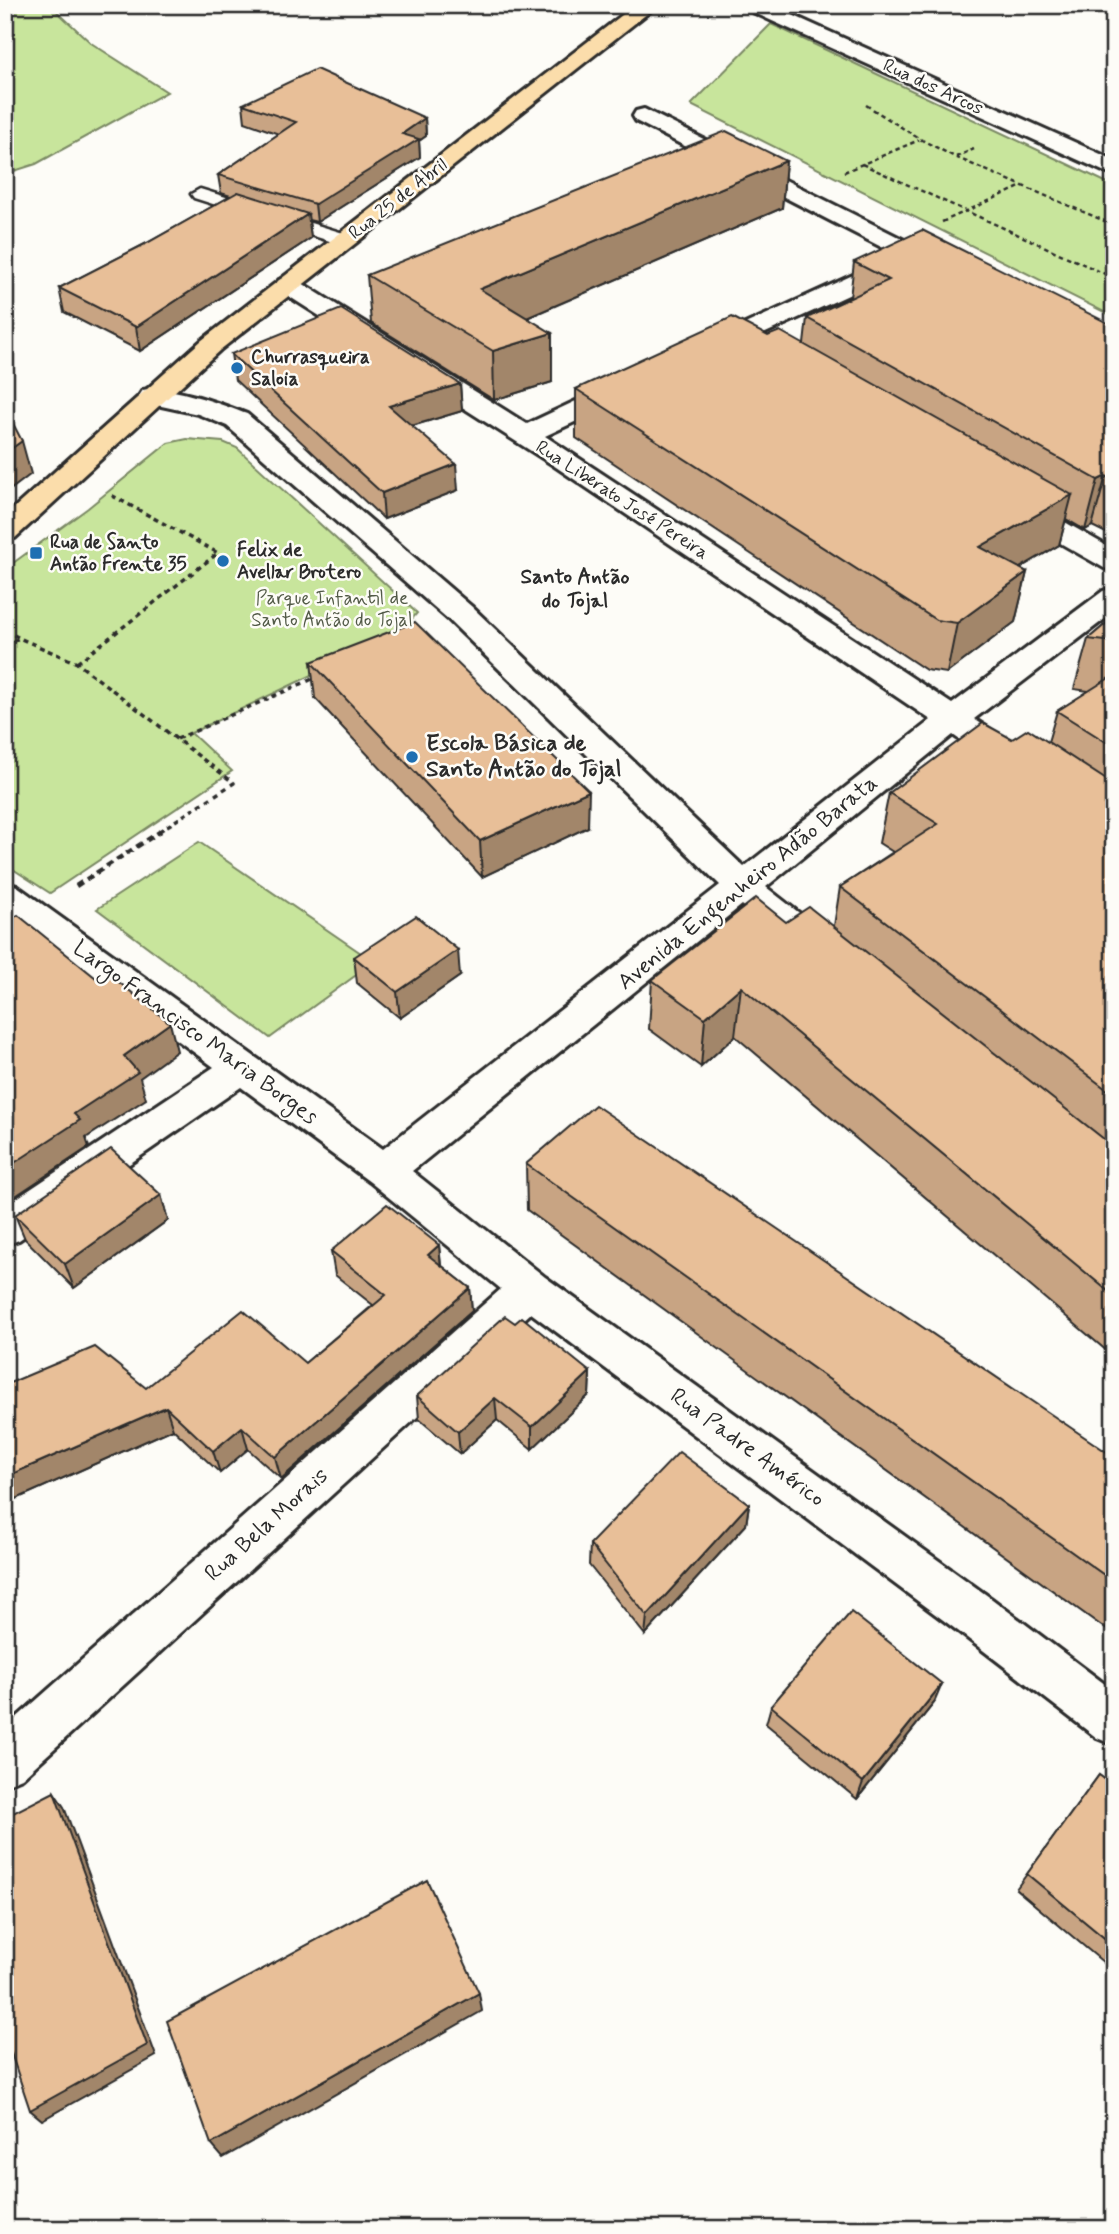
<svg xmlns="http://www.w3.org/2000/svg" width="1119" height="2234" font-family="Mynerve,sans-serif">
<rect width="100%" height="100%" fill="#fdfcf7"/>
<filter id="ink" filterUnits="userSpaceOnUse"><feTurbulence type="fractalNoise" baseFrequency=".0143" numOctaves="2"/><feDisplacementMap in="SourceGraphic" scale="14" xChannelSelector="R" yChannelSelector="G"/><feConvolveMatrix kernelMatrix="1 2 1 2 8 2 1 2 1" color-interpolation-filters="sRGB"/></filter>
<g filter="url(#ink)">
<g fill="#c8e59c" stroke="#7a8864" stroke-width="2">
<polygon points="5,5 50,5 91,43 167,92 36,164 5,174"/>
<polygon points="771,24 1114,186 1114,317 691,105"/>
<polygon points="187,439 223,442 237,448 417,613 400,633 191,733 232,771 50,893 5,864 5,569 88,508 168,443"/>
<polygon points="199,842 374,962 270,1038 97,909"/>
</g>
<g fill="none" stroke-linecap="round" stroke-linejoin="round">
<defs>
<polygon id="lane" points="200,189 353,236 355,240 353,244 339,244 194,198 191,194"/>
<g id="street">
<polygon points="743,5 770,5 1114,160 1114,176 746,9"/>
<polygon points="644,109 950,263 953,268 950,273 941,275 932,273 636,121 633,116 636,111"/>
<polygon points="901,260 910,262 913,267 910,272 890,276 715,356 706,359 697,356 693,351 697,346 875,265"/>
<path d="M288,278L297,280L527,424L614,383L623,381L632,383L636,389L632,395L545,436L952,704L1103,591L1114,588V612L974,719L1025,752L1029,760L1025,768C999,775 974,749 953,735L766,887L839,944L844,953L839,962L826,966L813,962L742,905L412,1171L545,1277L992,1599L1114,1691V1745L1097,1738L958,1631L531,1313L22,1778L5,1785V1728L501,1289L370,1182L241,1087L19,1240L5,1245V1206L214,1067L5,913V883L17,886L383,1149L720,885L449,620L227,426L198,414L143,402L139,396L143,390C169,384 221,404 247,414L471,606L744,867L931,720L553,465L279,290L276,285L279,280Z"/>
<polygon points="1016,497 1026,500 1114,550 1114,571 1104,568 1006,512 1002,506 1006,500"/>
</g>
<polygon id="primary" points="635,5 658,5 220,350 15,538 5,541 5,516 202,340"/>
</defs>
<use href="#lane" stroke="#2b2b2b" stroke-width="5"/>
<use href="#street" stroke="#2b2b2b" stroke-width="6"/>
<use href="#primary" stroke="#2b2b2b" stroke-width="6"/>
<g stroke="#2b2b2b" stroke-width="2.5" stroke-dasharray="4.5 3.5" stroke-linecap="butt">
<polyline points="866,105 920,139 955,157 1114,225"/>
<polyline points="956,157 974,149"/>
<polyline points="862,164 1114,278"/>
<polyline points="844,172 919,140"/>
<polyline points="942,222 1020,187"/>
</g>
<g stroke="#2b2b2b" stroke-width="3.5" stroke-dasharray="5 4.5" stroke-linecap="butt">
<polyline points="5,631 18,637"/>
<polyline points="5,646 19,638 77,663 234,783 158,832"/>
<polyline points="77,663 218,553 111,495"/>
<polyline points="177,739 317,677"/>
</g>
<polyline stroke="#2b2b2b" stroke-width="4.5" stroke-dasharray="7 5" stroke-linecap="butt" points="76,886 161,831"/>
<use href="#lane" fill="#fdfcf7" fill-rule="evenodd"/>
<use href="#street" fill="#fdfcf7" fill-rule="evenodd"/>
<use href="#primary" fill="#fbddab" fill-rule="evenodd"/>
</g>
<g fill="#c8a483" stroke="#2b2b2b" stroke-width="2">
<polygon points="243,104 425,118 426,136 419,141 420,157 317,222 309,220 311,238 140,351 64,312 59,288 147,243 231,196 221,193 218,175 279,134 245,122"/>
<polygon points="786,161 782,208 527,318 552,382 494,400 371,323 367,275"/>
<polygon points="854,262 1114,326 1114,537 1092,526 1085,530 1066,519 1059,545 1020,568 1027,572 1015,622 947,673 926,670 576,438 576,389 804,344 807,318 850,298"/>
<polygon points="231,354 460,384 462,411 412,426 458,490 384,519 235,380"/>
<polygon points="1114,617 1114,1357 735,1036 701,1067 649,1029 652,980 786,922 834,926 840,887 893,852 879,843 889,793 1012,739 1048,742 1057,711 1089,691 1074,689 1088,639"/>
<polygon points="311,662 588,827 482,877 315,698"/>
<polygon points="354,957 460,976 400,1018 357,983"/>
<polygon points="526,1164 1114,1457 1114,1635 527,1210"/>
<polygon points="161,1195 168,1220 74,1288 25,1239 15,1215"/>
<polygon points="439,1245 441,1265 470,1288 472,1311 281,1479 248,1449 220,1473 173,1429 5,1504 5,1385 146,1388 305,1363 373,1305 335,1275 331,1251"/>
<polygon points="515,1323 590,1372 589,1395 532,1449 497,1420 460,1454 419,1419 417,1396"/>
<polygon points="749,1504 746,1525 645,1635 589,1565 590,1544"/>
<polygon points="934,1703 857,1799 766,1724 771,1706"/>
<polygon points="1099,1775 1114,1786 1114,1953 1104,1963 1016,1889"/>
</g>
<g fill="#a2866a" stroke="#2b2b2b" stroke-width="2">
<polygon points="425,118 426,136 419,141 420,157 317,222 315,204 402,134"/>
<polygon points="786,161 782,208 482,337 480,289"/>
<polygon points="308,214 311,238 140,351 136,327"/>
<polygon points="552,333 552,382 494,400 493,351"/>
<polygon points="460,384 462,411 391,432 389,406"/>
<polygon points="22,441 31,474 5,494 5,453"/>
<polygon points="456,464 458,490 384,519 382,493"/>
<polygon points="1106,476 1092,526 1085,530 1098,480"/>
<polygon points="1072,495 1059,545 970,597 980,547"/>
<polygon points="1027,572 1015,622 947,673 957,623"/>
<polygon points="589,791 588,827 482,877 480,841"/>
<polygon points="458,950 460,976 400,1018 397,992"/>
<polygon points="741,987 735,1036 701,1067 705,1018"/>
<polygon points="170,1023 177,1051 140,1078 146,1099 86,1138 89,1147 5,1203 5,1169 74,1114 124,1056"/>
<polygon points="161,1195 168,1220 74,1288 65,1264"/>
<polygon points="439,1245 441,1269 428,1255"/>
<polygon points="470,1288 472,1311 281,1479 275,1457"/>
<polygon points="590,1372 589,1395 532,1449 532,1427"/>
<polygon points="495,1398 497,1420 460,1454 458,1432"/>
<polygon points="166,1407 173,1429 5,1504 5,1477"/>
<polygon points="242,1427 248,1449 220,1473 213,1451"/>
<polygon points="749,1504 746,1525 645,1635 647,1616"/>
<polygon points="942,1684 934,1703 857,1799 863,1782"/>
<polygon points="54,1792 64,1807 156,2056 42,2120 30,2110"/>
<polygon points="479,1993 482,2011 223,2158 211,2144"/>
</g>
<g fill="#e8bf98" stroke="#2b2b2b" stroke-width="2">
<polygon points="316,69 425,118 402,134 419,139 315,204 218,175 296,122 243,104"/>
<polygon points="726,131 786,161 480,289 552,333 493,351 367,275"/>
<polygon points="238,192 308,214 136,327 59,288 147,243"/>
<polygon points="922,230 1114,326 1114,480 1106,476 1098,480 807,318 889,280 854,262"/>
<polygon points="341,309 460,384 389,406 456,464 382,493 231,354"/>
<polygon points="732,317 768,336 780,331 1072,495 980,547 1027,572 957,623 936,620 576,389"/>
<polygon points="5,408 22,441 5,453"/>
<polygon points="1114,617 1114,642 1088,639"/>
<polygon points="415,622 589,791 480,841 311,662"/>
<polygon points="1114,675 1114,747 1057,711"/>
<polygon points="983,723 1012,739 1028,729 1114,785 1114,1095 840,887 938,824 889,793"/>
<polygon points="756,898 786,922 809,907 1114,1147 1114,1296 741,987 705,1018 652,980"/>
<polygon points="18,915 101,982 111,976 170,1023 124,1056 138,1072 74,1114 80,1120 5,1169 5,923"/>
<polygon points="416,916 458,950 397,992 354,957"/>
<polygon points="595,1105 1114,1457 1114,1582 526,1164"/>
<polygon points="111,1149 161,1195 65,1264 15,1215"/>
<polygon points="387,1204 439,1245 428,1255 470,1288 275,1457 242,1427 213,1451 166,1407 5,1477 5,1385 95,1347 146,1388 243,1310 305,1363 386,1295 331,1251"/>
<polygon points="505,1316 515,1323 522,1317 590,1372 532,1427 495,1398 458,1432 417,1396"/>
<polygon points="679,1452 749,1504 647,1616 590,1544"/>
<polygon points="851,1612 942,1684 863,1782 771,1706"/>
<polygon points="1099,1775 1114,1786 1114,1946 1027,1874"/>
<polygon points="54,1792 147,2045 30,2110 5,2035 5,1817"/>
<polygon points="427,1880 479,1993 211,2144 167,2021"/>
</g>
</g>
<g fill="#1f6fb2" stroke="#fdfcf7" stroke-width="2.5">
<circle cx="237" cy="368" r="7"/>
<rect x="29" y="546" width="14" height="14" rx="3.5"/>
<circle cx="223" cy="561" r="7"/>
<circle cx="412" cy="757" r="7"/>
</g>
<g text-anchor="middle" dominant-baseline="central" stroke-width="5" stroke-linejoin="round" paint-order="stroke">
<g font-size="19" fill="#2b2b2b" stroke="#fdfcf7">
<text transform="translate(933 87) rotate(25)">Rua dos Arcos</text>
<text transform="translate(398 199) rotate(-38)">Rua 25 de Abril</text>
<text transform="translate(622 500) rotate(33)">Rua Liberato José Pereira</text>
</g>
<g font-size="19" font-weight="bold" fill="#2b2b2b" stroke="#fdfcf7" text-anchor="start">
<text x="251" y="357">Churrasqueira<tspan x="251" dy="22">Saloia</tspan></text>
<text x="50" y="542">Rua de Santo<tspan x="50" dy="22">Antão Frente 35</tspan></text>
<text x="237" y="550">Felix de<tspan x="237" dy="22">Avellar Brotero</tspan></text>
</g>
<g font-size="19" fill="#525a47" stroke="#fdfcf7">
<text x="332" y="598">Parque Infantil de<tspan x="332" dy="22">Santo Antão do Tojal</tspan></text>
</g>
<g font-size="21" font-weight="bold" fill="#2b2b2b" stroke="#fdfcf7">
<text x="575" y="577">Santo Antão<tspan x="575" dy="24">do Tojal</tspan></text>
</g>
<g font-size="23" font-weight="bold" fill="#2b2b2b" stroke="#fdfcf7" text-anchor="start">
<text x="426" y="744">Escola Básica de<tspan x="426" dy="26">Santo Antão do Tojal</tspan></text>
</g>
<g font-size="23" fill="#2b2b2b" stroke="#fdfcf7">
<text transform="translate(748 883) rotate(-39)">Avenida Engenheiro Adão Barata</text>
<text transform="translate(195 1033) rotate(36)">Largo Francisco Maria Borges</text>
<text transform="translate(747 1448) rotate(36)">Rua Padre Américo</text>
<text transform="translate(267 1525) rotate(-42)">Rua Bela Morais</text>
</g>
</g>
<rect width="1119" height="2234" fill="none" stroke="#fdfcf7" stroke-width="28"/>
<rect x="14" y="14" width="1091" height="2206" fill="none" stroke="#2b2b2b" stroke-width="2.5" filter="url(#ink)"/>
</svg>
